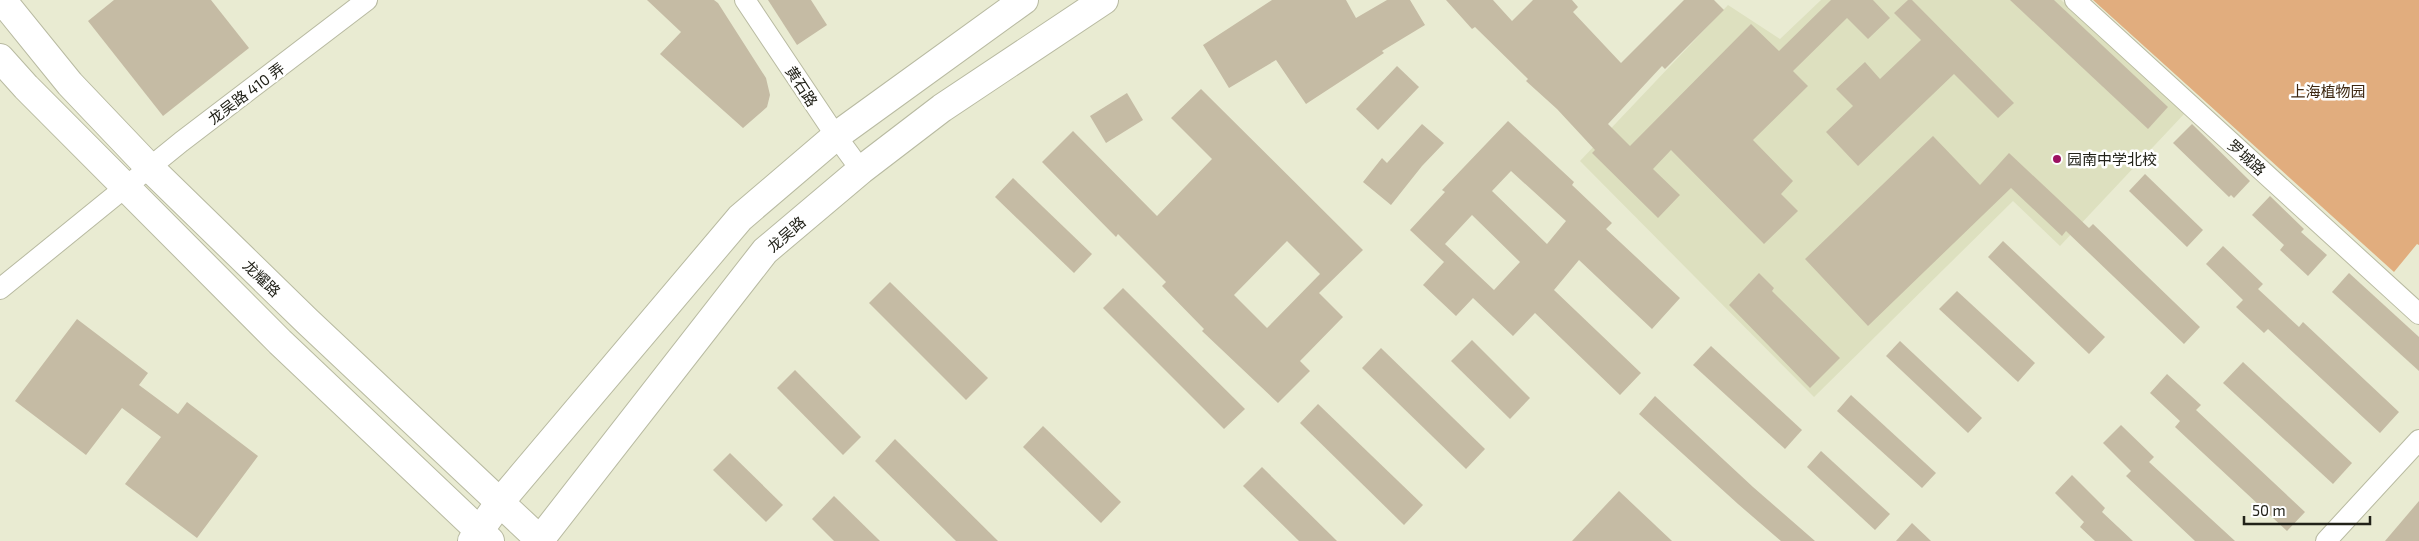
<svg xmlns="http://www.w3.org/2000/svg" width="2419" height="541" font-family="'Exo 2','Noto Sans SC',sans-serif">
<rect width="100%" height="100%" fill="#e9ebd2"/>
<polygon fill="#dde0bf" points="1821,0 2061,0 2185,113 2060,246 2013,201 1814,397 1580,161 1728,5 1780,39"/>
<polygon fill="#e1ad7e" points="2093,0 2419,0 2419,245 2417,244 2394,272"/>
<g fill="#c5bba4" fill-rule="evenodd">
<polygon points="114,0 211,0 249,48 163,116 88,21"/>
<polygon points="647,0 714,0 718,3 766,78 770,95 767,107 743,128 660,54 681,32"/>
<polygon points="768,0 811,0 827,25 797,45"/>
<polygon points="1272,0 1346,0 1356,18 1387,0 1410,0 1425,25 1382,51 1384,53 1306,104 1276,60 1229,88 1203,45"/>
<polygon points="1446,0 1493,0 1512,21 1533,0 1572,0 1578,7 1573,12 1621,63 1684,0 1714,0 1724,10 1665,69 1662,66 1608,124 1630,146 1751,24 1779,51 1831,0 1873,0 1890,18 1868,39 1847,18 1793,71 1808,86 1753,140 1793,181 1781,194 1798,211 1764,244 1671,150 1653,169 1680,195 1658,218 1592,153 1595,150 1557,109 1526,81 1528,79 1475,27 1472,29"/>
<polygon points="1908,0 1912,0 2014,103 1998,118 1954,74 1858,166 1826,132 1853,106 1836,89 1865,62 1880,79 1921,40 1894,13"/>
<polygon points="2010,0 2054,0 2168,107 2148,129"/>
<polygon points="1397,66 1419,87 1378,130 1356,109"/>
<path d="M1201,89L1363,250L1319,293L1343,317L1300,361L1310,371L1278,403L1202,331L1204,329L1162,286L1166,282L1118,234L1116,237L1042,162L1073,131L1157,216L1212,159L1171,118ZM1287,241L1320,274L1267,328L1234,295Z"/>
<polygon points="1127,93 1143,120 1106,143 1090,116"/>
<path d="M1508,121L1574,182L1572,185L1612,223L1606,229L1680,298L1652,329L1579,260L1554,290L1641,373L1620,395L1535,313L1513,336L1473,298L1456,316L1423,285L1444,262L1410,230L1445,192L1442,190ZM1511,171L1566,221L1547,244L1492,191ZM1472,215L1520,262L1494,290L1445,244Z"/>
<polygon points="1422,124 1444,143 1422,166 1391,205 1363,182 1382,158 1387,163"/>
<polygon points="2192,124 2250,181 2234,198 2231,195 2229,197 2173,143"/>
<polygon points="1933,136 1980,185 2009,153 2089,228 2093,224 2200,327 2184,344 2066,231 2062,236 2011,188 1868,326 1805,259"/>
<polygon points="2145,174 2203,230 2187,247 2129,191"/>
<polygon points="1013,178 1092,254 1074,273 995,197"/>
<polygon points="2270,196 2304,229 2301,232 2327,255 2308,276 2280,250 2284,245 2252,215"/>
<polygon points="2003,241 2105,337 2089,354 1988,257"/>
<polygon points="2223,246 2263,284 2258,289 2299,327 2303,322 2399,412 2380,433 2268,329 2264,333 2236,307 2243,300 2206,264"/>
<polygon points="1759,273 1774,288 1772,291 1840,358 1810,388 1729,305"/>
<polygon points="2349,273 2419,337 2419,371 2332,292"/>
<polygon points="890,282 988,378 966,400 869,303"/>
<polygon points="1123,288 1245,409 1224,429 1103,308"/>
<polygon points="1957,291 2035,363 2018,382 1939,309"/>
<polygon points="77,319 148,373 139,385 178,414 187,402 258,456 197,538 125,484 161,437 122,408 86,455 15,401"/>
<polygon points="1472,340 1530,398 1510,419 1451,361"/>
<polygon points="1900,341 1982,418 1968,433 1886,356"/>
<polygon points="1711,346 1802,430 1785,449 1693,365"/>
<polygon points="1381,348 1485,449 1466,469 1362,368"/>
<polygon points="2243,362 2352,463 2333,484 2223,383"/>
<polygon points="795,370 861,437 843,455 777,388"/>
<polygon points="2167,374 2201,405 2196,410 2305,512 2287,531 2175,427 2180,421 2150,393"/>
<polygon points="1851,395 1936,473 1922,488 1837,411"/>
<polygon points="1655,396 1753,487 1815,541 1781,541 1738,504 1639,414"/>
<polygon points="1318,404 1423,505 1404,525 1300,423"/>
<polygon points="2121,425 2154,457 2149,462 2235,541 2195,541 2126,476 2131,471 2103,443"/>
<polygon points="1043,426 1121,502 1101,523 1023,447"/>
<polygon points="895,439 998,541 956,541 875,461"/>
<polygon points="1821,451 1890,514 1875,530 1807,467"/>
<polygon points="730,453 783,505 766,522 713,470"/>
<polygon points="1262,467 1337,541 1299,541 1243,486"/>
<polygon points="2072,475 2105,508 2102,512 2133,541 2095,541 2080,527 2084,522 2055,493"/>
<polygon points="1619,491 1672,541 1572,541"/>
<polygon points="834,496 880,541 834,541 812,519"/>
<polygon points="2419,501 2419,541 2385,541"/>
<polygon points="1912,523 1931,541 1896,541"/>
</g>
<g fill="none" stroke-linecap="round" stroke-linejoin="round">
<defs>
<g id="street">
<polyline points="745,0 836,136 861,170"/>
<polyline points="2075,0 2419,314"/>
<polyline points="0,289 181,142 367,0"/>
<polyline points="2326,541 2419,440"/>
</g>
<g id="secondary">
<polyline points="2,0 70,84 150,168 307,321 541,541"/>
<polyline points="0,58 26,87 280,342 490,541"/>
</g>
<g id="primary">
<polyline points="472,541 500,502 740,218 836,136 1024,0"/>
<polyline points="539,541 765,251 861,170 942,108 1104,0"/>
</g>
</defs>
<use href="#street" stroke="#b8baa1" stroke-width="22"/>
<use href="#secondary" stroke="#b8baa1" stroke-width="30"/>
<use href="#primary" stroke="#b8baa1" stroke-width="30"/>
<use href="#street" stroke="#fff" stroke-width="20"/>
<use href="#secondary" stroke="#fff" stroke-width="28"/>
<use href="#primary" stroke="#fff" stroke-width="28"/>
</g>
<circle fill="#9c1262" stroke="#fff" stroke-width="2" cx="2057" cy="159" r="5"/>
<g text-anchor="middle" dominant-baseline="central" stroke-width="5" stroke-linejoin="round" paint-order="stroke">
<g font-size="15" fill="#222219" stroke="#fff">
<text transform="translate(802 86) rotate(57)">黄石路</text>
<text transform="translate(246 93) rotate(-37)">龙吴路 410 弄</text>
<text transform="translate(2247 157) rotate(42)">罗城路</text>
<text transform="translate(786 234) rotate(-41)">龙吴路</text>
<text transform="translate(262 278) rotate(44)">龙耀路</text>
</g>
<g font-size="15" fill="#3d2710" stroke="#fff">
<text x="2328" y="91">上海植物园</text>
</g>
<g font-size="15" fill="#222219" stroke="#fff" text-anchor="start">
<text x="2067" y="159">园南中学北校</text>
</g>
</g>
<path d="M2244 516v8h126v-8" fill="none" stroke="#222219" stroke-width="2.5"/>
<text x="2252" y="516" font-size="15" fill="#222219" stroke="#ffffff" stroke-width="4" paint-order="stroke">50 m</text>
</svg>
